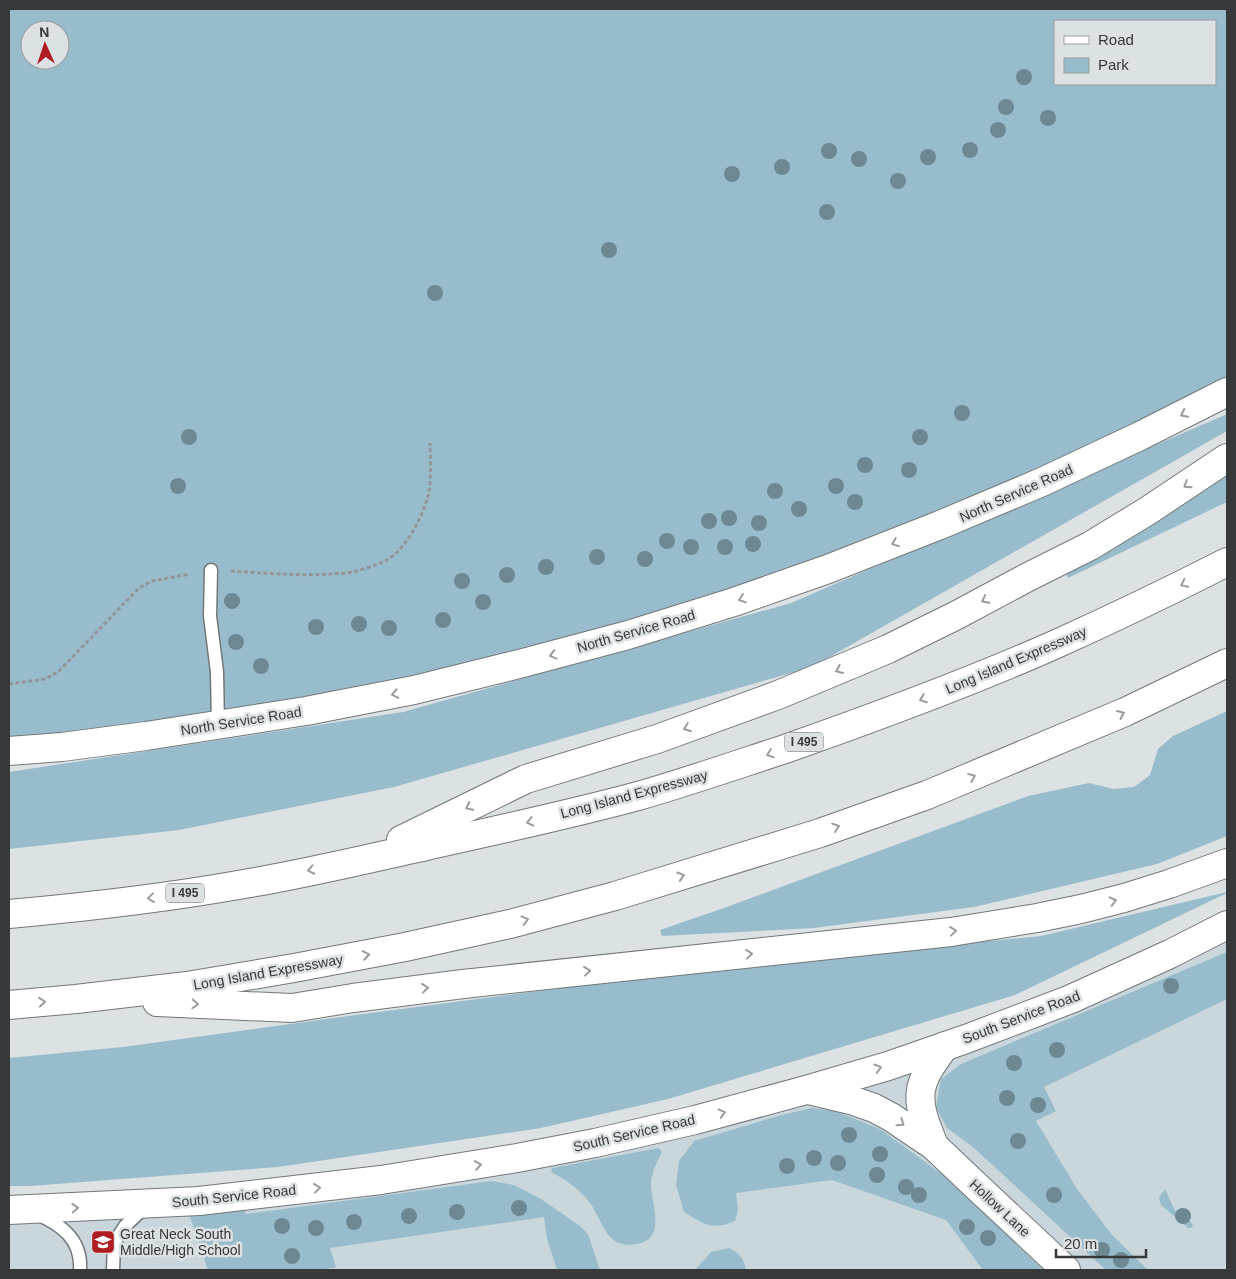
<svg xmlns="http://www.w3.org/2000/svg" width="1236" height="1279" font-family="Arial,sans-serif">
<rect width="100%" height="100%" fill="#dce1e4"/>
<g fill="#c9d7dd">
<polygon points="1227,934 1227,1270 267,1270 243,1208 647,1144"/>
<polygon points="9,1213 189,1214 208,1270 9,1270"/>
</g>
<g fill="#98bccb" fill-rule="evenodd">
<path d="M9,9H1227V392L1042,482L523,663L9,751ZM1055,21H1215V84H1055ZM30,30H60V60H30Z"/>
<polygon points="1227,414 1227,431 812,667 394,787 179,830 9,849 9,772 403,712 791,603"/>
<polygon points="1227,471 1227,502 1068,578 1065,570"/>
<polygon points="1227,711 1227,836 1157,864 974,907 814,928 662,936 660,930 721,909 1028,796 1089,783 1113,789 1134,787 1150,775 1158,749 1173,736"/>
<polygon points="1227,892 1227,893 1015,995 668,1099 541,1128 278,1167 30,1186 9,1186 9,1058 123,1047 356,1015 728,966 1041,936"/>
<polygon points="1227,952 1227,999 1044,1087 1056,1111 1036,1121 1077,1189 1112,1235 1148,1270 1106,1270 973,1147 947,1128 936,1107 941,1079 961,1064"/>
<path d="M811,1108L835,1111L880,1129L954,1183L1043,1270H983L946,1220L832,1180L736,1193L738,1210L735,1221C711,1231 704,1224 684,1212L676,1185L679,1161L694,1141L778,1116Z"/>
<path d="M659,1148L662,1152C657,1162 651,1173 651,1185C651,1202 666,1236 641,1243C633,1245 627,1246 619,1243C604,1237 599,1215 590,1203C580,1189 566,1180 551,1172L552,1168Z"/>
<polygon points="492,1181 514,1185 541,1199 580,1226 588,1234 600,1270 557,1270 547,1239 544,1217 330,1248 336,1267 323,1270 208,1270 189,1214 243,1208 246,1214"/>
<polygon points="1165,1189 1175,1211 1183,1208 1193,1226 1191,1228 1188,1228 1161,1205 1159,1197"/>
<path d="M729,1248C739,1253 744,1258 746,1270H695L711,1252Z"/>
</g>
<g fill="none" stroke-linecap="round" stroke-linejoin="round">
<defs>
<g id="lane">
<polyline points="211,570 210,616 217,672 218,726"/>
<path d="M37,1214C62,1225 82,1240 80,1270"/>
<polyline points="113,1270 114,1243 125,1226 145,1207"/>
</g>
<g id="secondary">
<polyline points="9,751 62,747 146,736 306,711 414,690 523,663 628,635 734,602 828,569 940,525 1042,482 1140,436 1227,392"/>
<polyline points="808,1090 854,1101 874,1108 891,1117 934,1146 973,1183 1066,1270"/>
<path d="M934,1146C927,1126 915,1104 923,1082C927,1069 937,1057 945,1046"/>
<polyline points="9,1210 199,1201 381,1180 517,1158 595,1143 695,1120 806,1090 888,1066 966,1039 1071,999 1170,954 1227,925"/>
</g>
<g id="highway">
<polyline points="401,840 526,779 657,739 778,695 888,649 957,615 1028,577 1090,546 1149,510 1227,458"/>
<path d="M9,914C87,907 166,898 244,884C305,874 366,859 426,846C497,830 568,815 638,796C687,782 736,765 785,749C876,717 966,684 1054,645C1112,619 1170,591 1227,562"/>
<polyline points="157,1002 292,1008 353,998 463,984 951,932 1037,918 1081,909 1124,898 1169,884 1227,863"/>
<polyline points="9,1005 76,999 187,986 294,968 405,947 510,924 615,896 820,833 927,795 1125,712 1227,663"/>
</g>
</defs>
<use href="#lane" stroke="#727779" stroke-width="15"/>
<use href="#secondary" stroke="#727779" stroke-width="30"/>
<use href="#highway" stroke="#727779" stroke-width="30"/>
<g stroke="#939699" stroke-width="3" stroke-dasharray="4 2.5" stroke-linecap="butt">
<path d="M231,571C264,573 297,576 330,574C337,573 345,574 352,572C362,570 376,565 385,561C406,550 422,518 428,496C432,481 430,458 430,443"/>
<polyline points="9,684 45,679 59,671 139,588 152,581 190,574"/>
</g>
<use href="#lane" stroke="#fff" stroke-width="12"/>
<use href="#secondary" stroke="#fff" stroke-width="28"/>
<use href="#highway" stroke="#fff" stroke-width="28"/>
</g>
<g fill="#6d8893">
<circle cx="1024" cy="77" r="8"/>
<circle cx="1006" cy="107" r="8"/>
<circle cx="1048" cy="118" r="8"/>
<circle cx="998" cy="130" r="8"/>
<circle cx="970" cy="150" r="8"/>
<circle cx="829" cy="151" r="8"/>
<circle cx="928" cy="157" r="8"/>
<circle cx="859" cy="159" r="8"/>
<circle cx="782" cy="167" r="8"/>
<circle cx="732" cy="174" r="8"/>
<circle cx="898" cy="181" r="8"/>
<circle cx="827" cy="212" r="8"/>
<circle cx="609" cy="250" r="8"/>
<circle cx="435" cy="293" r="8"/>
<circle cx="962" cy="413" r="8"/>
<circle cx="189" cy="437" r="8"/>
<circle cx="920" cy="437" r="8"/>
<circle cx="865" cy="465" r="8"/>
<circle cx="909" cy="470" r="8"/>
<circle cx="178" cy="486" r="8"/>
<circle cx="836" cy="486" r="8"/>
<circle cx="775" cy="491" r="8"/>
<circle cx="855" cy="502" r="8"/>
<circle cx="799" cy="509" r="8"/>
<circle cx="729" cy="518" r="8"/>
<circle cx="709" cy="521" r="8"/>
<circle cx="759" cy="523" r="8"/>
<circle cx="667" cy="541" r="8"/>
<circle cx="753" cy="544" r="8"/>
<circle cx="691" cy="547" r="8"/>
<circle cx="725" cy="547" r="8"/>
<circle cx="597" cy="557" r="8"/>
<circle cx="645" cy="559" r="8"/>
<circle cx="546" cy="567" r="8"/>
<circle cx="507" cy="575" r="8"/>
<circle cx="462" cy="581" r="8"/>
<circle cx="232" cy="601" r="8"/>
<circle cx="483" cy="602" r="8"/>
<circle cx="443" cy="620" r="8"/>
<circle cx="359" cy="624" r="8"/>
<circle cx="316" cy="627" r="8"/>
<circle cx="389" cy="628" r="8"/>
<circle cx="236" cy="642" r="8"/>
<circle cx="261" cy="666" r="8"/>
<circle cx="1171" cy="986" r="8"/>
<circle cx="1057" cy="1050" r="8"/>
<circle cx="1014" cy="1063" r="8"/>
<circle cx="1007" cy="1098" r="8"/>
<circle cx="1038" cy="1105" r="8"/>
<circle cx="849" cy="1135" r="8"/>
<circle cx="1018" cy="1141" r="8"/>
<circle cx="880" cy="1154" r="8"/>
<circle cx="814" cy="1158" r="8"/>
<circle cx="838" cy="1163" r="8"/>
<circle cx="787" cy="1166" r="8"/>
<circle cx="877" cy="1175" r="8"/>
<circle cx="906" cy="1187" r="8"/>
<circle cx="919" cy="1195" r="8"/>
<circle cx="1054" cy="1195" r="8"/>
<circle cx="519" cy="1208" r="8"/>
<circle cx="457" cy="1212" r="8"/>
<circle cx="409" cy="1216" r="8"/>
<circle cx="1183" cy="1216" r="8"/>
<circle cx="354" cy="1222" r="8"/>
<circle cx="282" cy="1226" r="8"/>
<circle cx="967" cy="1227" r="8"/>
<circle cx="316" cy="1228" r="8"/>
<circle cx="988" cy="1238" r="8"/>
<circle cx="1102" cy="1250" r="8"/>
<circle cx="292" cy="1256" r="8"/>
<circle cx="1121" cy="1260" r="8"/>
</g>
<defs><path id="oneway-chevron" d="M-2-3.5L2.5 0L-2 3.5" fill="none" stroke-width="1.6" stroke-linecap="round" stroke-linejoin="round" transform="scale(1.25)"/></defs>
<g stroke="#9a9c9c">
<use href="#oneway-chevron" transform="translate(1184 414) rotate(153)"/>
<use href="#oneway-chevron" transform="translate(1187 485) rotate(147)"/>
<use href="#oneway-chevron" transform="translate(895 543) rotate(159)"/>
<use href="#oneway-chevron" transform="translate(1184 584) rotate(154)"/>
<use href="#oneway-chevron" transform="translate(742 599) rotate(161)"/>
<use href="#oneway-chevron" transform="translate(985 600) rotate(152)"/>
<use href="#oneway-chevron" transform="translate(553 655) rotate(165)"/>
<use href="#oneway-chevron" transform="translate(839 670) rotate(157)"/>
<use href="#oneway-chevron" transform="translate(395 694) rotate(169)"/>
<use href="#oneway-chevron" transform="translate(923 699) rotate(159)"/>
<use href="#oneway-chevron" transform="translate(1121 714) rotate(-24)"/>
<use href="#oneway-chevron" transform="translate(687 728) rotate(160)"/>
<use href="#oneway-chevron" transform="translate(770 754) rotate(161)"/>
<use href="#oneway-chevron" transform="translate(972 777) rotate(-22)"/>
<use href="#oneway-chevron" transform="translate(469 807) rotate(154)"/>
<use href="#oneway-chevron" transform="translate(530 822) rotate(167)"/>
<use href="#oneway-chevron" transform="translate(836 827) rotate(-19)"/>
<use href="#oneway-chevron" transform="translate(311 870) rotate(168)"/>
<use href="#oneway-chevron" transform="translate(681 876) rotate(-17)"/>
<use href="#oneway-chevron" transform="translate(151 898) rotate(173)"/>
<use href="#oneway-chevron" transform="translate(1113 901) rotate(-14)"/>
<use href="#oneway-chevron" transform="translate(525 920) rotate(-15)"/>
<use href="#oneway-chevron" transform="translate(953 931) rotate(-7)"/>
<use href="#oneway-chevron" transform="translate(749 954) rotate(-6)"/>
<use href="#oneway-chevron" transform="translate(366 955) rotate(-10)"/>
<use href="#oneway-chevron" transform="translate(587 971) rotate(-6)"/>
<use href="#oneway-chevron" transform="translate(425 988) rotate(-7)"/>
<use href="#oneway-chevron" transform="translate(42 1002) rotate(-5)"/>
<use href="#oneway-chevron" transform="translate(195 1004) rotate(3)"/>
<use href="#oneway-chevron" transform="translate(878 1068) rotate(-17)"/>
<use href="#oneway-chevron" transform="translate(722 1113) rotate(-15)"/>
<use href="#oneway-chevron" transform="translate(901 1123) rotate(34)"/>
<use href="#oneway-chevron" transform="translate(478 1165) rotate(-9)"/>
<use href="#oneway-chevron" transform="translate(317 1188) rotate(-7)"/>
<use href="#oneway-chevron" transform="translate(75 1208) rotate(-3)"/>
</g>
<defs>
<symbol id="school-square" viewBox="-11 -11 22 22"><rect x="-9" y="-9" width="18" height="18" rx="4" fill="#af1d22" stroke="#dce1e4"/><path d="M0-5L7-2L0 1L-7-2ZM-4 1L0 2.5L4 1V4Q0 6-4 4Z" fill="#fff"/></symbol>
</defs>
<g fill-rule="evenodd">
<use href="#school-square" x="89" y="1228" width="28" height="28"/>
</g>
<g text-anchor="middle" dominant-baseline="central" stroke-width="5" stroke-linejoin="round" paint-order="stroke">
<g fill="#dce1e4" stroke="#686b6c" stroke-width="1">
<rect x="785" y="732.5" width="38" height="19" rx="4"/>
<rect x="166" y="883.5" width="38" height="19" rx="4"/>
</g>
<g font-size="12" font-weight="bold" fill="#363839">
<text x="804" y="742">I 495</text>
<text x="185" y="893">I 495</text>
</g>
<g font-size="14" fill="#363839" stroke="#dce1e4">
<text transform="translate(1016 493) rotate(-24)">North Service Road</text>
<text transform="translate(636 631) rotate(-16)">North Service Road</text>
<text transform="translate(1016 660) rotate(-23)">Long Island Expressway</text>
<text transform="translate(241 721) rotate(-9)">North Service Road</text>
<text transform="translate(634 794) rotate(-15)">Long Island Expressway</text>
<text transform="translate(268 972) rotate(-10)">Long Island Expressway</text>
<text transform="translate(1021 1017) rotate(-21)">South Service Road</text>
<text transform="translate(634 1133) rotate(-13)">South Service Road</text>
<text transform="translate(234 1196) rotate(-6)">South Service Road</text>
<text transform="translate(1000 1208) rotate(43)">Hollow Lane</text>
</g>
<g font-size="14" fill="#363839" stroke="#dce1e4" text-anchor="start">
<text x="120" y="1234">Great Neck South<tspan x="120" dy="16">Middle/High School</tspan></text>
</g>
</g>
<rect width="1236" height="1279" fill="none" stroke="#363839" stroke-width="20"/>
<rect x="1054" y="20" width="162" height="65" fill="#dce1e4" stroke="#9a9da0"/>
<rect x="1064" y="36" width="25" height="8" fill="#ffffff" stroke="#9a9da0"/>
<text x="1098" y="45" font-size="15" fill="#363839">Road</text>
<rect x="1064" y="58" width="25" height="15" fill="#98bccb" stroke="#9a9da0"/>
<text x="1098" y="70" font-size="15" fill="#363839">Park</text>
<g transform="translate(45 45) rotate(357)"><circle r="24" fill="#dce1e4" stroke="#9a9da0"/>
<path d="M0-4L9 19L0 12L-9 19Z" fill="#af1d22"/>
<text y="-8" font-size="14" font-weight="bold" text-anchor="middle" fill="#363839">N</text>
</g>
<path d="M1056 1249v8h90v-8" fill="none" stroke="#363839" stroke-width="2.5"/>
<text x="1064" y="1249" font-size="15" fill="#363839" stroke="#dce1e4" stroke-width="4" paint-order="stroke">20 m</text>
</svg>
